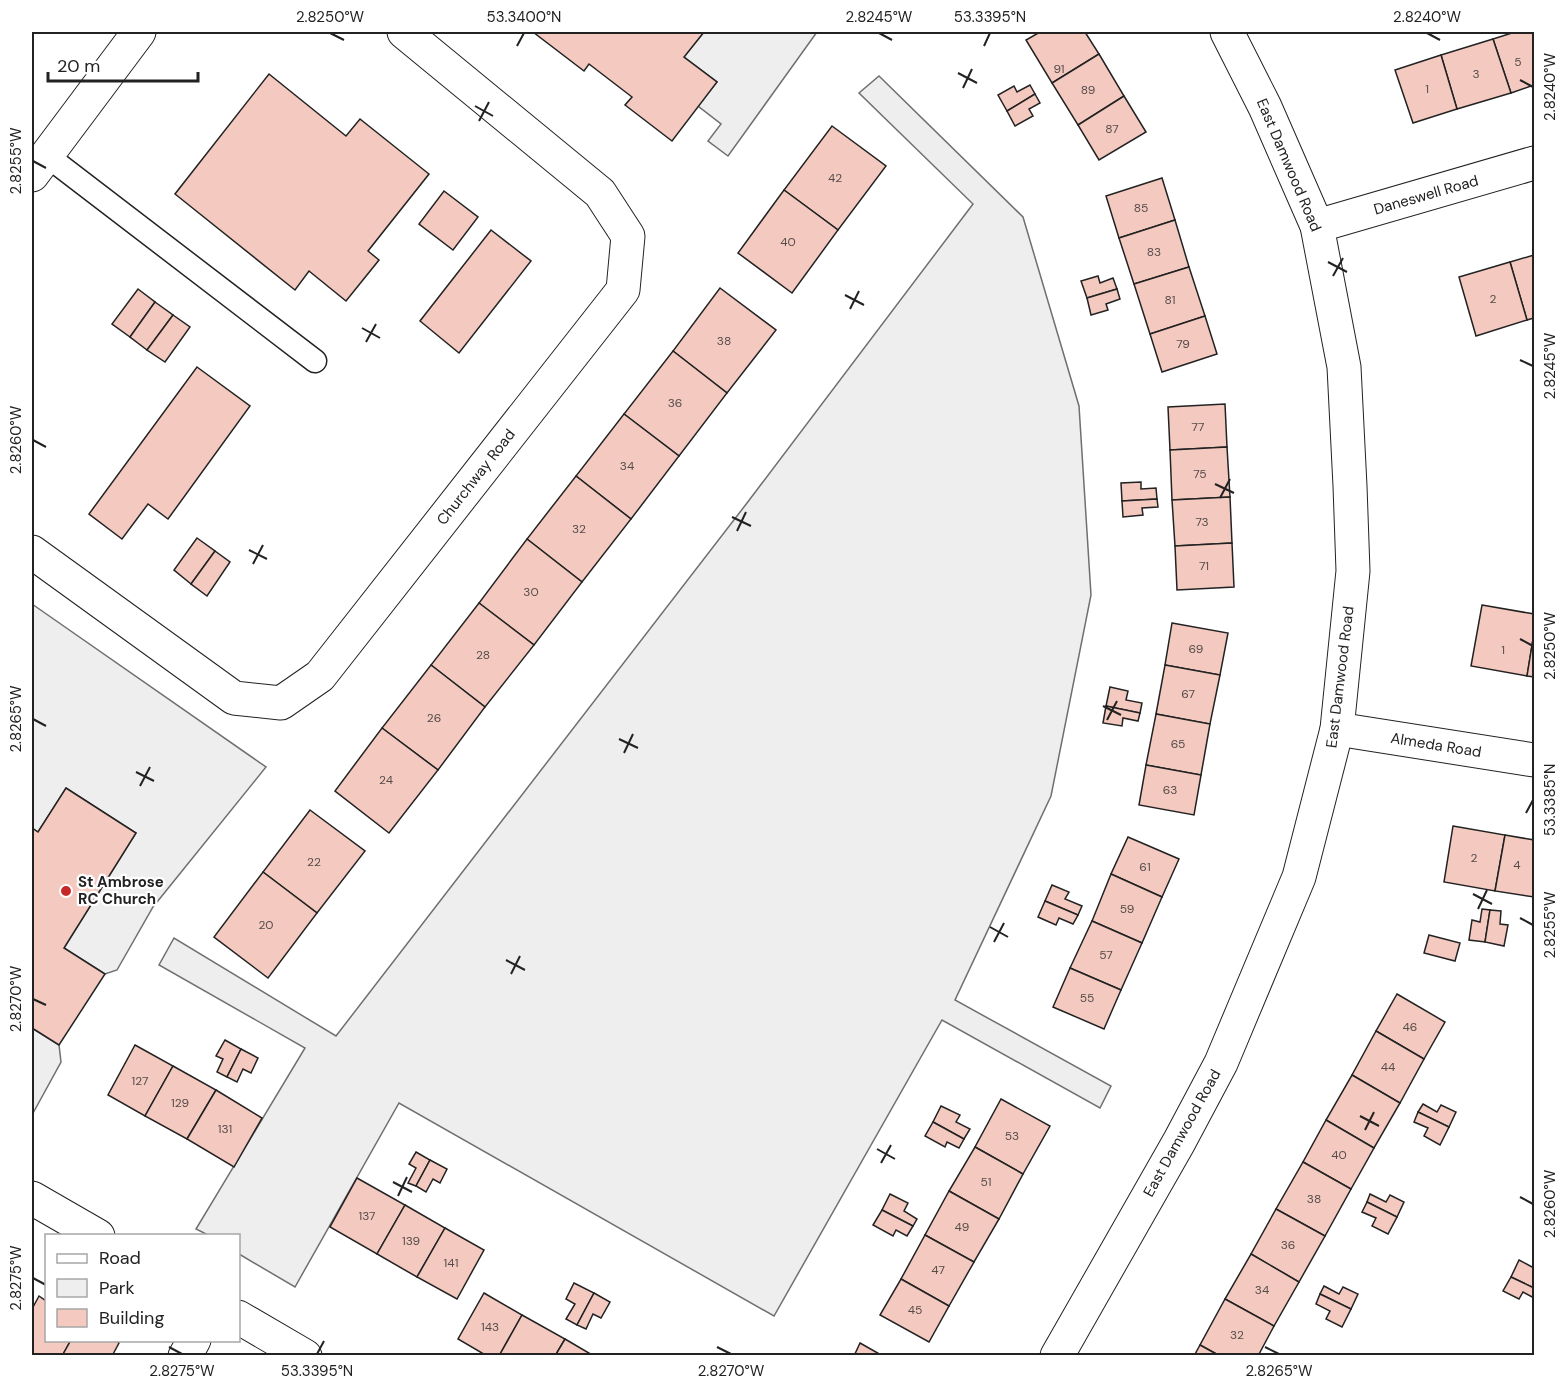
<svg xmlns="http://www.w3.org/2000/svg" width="1566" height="1387" font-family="'DM Sans',sans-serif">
<rect width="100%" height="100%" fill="#fff"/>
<g fill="#eee" stroke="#6f6f6f" stroke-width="1.5">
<polygon points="704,32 817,32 728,156 708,141 721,124 698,106 717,82 684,57"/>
<polygon points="879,76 1023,217 1079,406 1091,595 1051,796 955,1000 1111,1086 1100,1108 942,1020 774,1316 399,1103 295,1287 239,1254 238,1236 208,1235 196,1229 305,1048 159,965 174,938 336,1036 747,503 973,204 859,93"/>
<polygon points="32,604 266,767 153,907 117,970 105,974 64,948 136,833 66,788 38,832 32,828"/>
<polygon points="32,1028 59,1045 61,1062 32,1115"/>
</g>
<g fill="#f3c9c0" stroke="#222" stroke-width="1.5">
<polygon points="533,32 704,32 684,57 717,82 672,141 625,105 632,97 589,64 584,71"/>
<polygon points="1040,32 1085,32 1099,54 1052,83 1026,40"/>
<polygon points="1515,32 1534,32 1534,85 1511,93 1493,39"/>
<polygon points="1493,39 1511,93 1457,109 1441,55"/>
<polygon points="1099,54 1124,96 1078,125 1052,83"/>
<polygon points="1441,55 1457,109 1413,123 1395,70"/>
<polygon points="269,74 346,136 360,119 429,174 368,251 379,260 346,301 309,271 295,290 175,194"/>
<polygon points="1030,85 1035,94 1007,111 998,95 1014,86 1017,92"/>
<polygon points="1035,94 1040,103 1029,109 1033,116 1015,126 1007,111"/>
<polygon points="1124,96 1146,132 1099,160 1078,125"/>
<polygon points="832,126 886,166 838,230 784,190"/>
<polygon points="1162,178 1175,220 1119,238 1106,196"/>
<polygon points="784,190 838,230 792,293 738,253"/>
<polygon points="444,191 478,217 453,250 419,224"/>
<polygon points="1175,220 1189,267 1134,284 1119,238"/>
<polygon points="491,230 531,261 459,353 420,321"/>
<polygon points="1534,255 1534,318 1527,320 1510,262"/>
<polygon points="1510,262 1527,320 1476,336 1459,277"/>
<polygon points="1189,267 1205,316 1150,334 1134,284"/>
<polygon points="1098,276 1100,283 1113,278 1117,289 1087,298 1081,281"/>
<polygon points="720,288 776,330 727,393 673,351"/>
<polygon points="138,289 155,302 130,337 112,324"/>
<polygon points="1117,289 1120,299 1106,304 1108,310 1091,315 1087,298"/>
<polygon points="155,302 173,315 147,350 130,337"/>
<polygon points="173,315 190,327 165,362 147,350"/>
<polygon points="1205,316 1217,354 1162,372 1150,334"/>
<polygon points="673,351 727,393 679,456 624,414"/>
<polygon points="197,367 250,406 168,519 148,504 122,539 89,514"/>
<polygon points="1225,404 1227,447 1170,450 1168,407"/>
<polygon points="624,414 679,456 631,519 576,476"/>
<polygon points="1227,447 1230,497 1172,500 1170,450"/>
<polygon points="576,476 631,519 582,582 527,539"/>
<polygon points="1141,482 1141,489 1156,488 1157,499 1122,501 1121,483"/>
<polygon points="1230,497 1232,543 1175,546 1172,500"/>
<polygon points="1157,499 1158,507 1142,508 1143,515 1123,517 1122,501"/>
<polygon points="197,538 215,551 191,584 174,570"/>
<polygon points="527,539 582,582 534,645 479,603"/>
<polygon points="1232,543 1234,587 1177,590 1175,546"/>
<polygon points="215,551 230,562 207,596 191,584"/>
<polygon points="479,603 534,645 485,707 431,665"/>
<polygon points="1482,605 1534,614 1534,633 1527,676 1471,666"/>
<polygon points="1172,623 1228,633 1220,675 1165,665"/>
<polygon points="1534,633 1534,677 1527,676"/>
<polygon points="431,665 485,707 438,770 382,728"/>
<polygon points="1165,665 1220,675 1210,724 1156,714"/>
<polygon points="1110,687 1128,691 1126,700 1142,703 1140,713 1106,706"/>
<polygon points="1106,706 1140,713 1138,721 1123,718 1122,726 1103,723"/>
<polygon points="1156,714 1210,724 1201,775 1146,765"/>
<polygon points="382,728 438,770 389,833 335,791"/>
<polygon points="1146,765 1201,775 1194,815 1139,805"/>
<polygon points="66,788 136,833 64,948 105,974 59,1045 32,1028 32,828 38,832"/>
<polygon points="310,810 365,851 317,913 263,872"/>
<polygon points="1453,826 1505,835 1495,891 1444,882"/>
<polygon points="1505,835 1534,840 1534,897 1495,891"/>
<polygon points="1128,837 1179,859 1162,897 1111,874"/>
<polygon points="263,872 317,913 268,978 214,937"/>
<polygon points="1111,874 1162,897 1142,943 1092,921"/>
<polygon points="1052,885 1069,892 1065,899 1082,906 1078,915 1045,901"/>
<polygon points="1045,901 1078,915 1073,924 1059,918 1056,925 1038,917"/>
<polygon points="1482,909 1490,910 1485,942 1469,940 1472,920 1480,922"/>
<polygon points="1490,910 1501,911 1500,924 1508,925 1504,946 1485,942"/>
<polygon points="1092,921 1142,943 1121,990 1070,968"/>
<polygon points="1429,935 1460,943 1455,961 1424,953"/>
<polygon points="1070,968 1121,990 1104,1029 1053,1007"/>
<polygon points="1397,994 1445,1022 1424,1059 1376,1031"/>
<polygon points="1376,1031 1424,1059 1400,1103 1352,1075"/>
<polygon points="225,1040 241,1049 227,1077 217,1072 223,1059 216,1056"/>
<polygon points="135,1045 173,1066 145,1116 108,1095"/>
<polygon points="241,1049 258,1058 251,1073 243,1069 237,1082 227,1077"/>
<polygon points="173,1066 216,1090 187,1139 145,1116"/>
<polygon points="1352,1075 1400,1103 1374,1148 1326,1120"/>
<polygon points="216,1090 262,1118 234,1167 187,1139"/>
<polygon points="1001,1099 1050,1126 1023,1174 975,1147"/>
<polygon points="1423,1104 1437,1112 1441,1105 1456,1112 1449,1127 1418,1112"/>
<polygon points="941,1106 960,1115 956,1122 970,1129 964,1139 933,1122"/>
<polygon points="1418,1112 1449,1127 1440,1145 1424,1136 1428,1128 1414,1122"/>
<polygon points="1326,1120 1374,1148 1351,1189 1303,1162"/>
<polygon points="933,1122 964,1139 959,1148 947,1142 945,1147 925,1136"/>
<polygon points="975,1147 1023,1174 999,1219 949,1191"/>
<polygon points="416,1152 430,1160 416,1186 408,1183 416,1168 409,1164"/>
<polygon points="430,1160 447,1169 440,1183 433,1179 426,1192 416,1186"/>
<polygon points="1303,1162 1351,1189 1325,1236 1276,1209"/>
<polygon points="357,1178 405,1205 377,1254 330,1227"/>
<polygon points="949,1191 999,1219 974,1262 925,1235"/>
<polygon points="890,1194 908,1203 904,1211 917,1219 913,1226 882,1210"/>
<polygon points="1370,1194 1386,1202 1390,1195 1404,1202 1397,1217 1367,1202"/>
<polygon points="1367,1202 1397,1217 1388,1234 1372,1226 1376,1218 1362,1212"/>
<polygon points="405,1205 445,1228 417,1277 377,1254"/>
<polygon points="1276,1209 1325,1236 1299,1282 1251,1254"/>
<polygon points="882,1210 913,1226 907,1236 896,1230 893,1236 873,1225"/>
<polygon points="445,1228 484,1250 457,1299 417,1277"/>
<polygon points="925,1235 974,1262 949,1306 901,1279"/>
<polygon points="1251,1254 1299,1282 1274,1326 1225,1299"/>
<polygon points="1519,1260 1534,1268 1534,1288 1511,1277"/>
<polygon points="1511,1277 1534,1288 1534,1298 1523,1292 1519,1299 1503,1291"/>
<polygon points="901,1279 949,1306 929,1342 880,1315"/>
<polygon points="574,1283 594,1293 577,1325 566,1319 575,1304 566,1299"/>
<polygon points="1324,1286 1339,1294 1343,1287 1358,1294 1351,1309 1320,1294"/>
<polygon points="484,1293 522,1315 499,1356 487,1356 458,1339"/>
<polygon points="594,1293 610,1302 601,1318 593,1314 586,1329 577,1325"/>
<polygon points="1320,1294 1351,1309 1342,1327 1326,1319 1330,1311 1316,1304"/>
<polygon points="39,1296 46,1301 46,1340 71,1340 62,1356 32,1356 32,1309"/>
<polygon points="1225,1299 1274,1326 1258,1356 1220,1356 1200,1345"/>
<polygon points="522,1315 565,1339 555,1356 499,1356"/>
<polygon points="565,1339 594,1356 555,1356"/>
<polygon points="71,1340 115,1340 119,1343 112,1356 62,1356"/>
<polygon points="860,1343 883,1356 854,1356"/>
<polygon points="1200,1345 1220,1356 1194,1356"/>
</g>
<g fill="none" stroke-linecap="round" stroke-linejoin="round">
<defs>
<polyline id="service" points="46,155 315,361"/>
<g id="minor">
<polyline points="32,175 139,32"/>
<polyline points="1317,226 1534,163"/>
<polyline points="32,552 234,698 281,703 320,676 623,290 628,236 600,193 404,32"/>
<polyline points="1337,729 1534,760"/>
<polyline points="32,1198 98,1236"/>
<polyline points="238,1317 305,1356"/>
<polyline points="185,1356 194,1340"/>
<polyline points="1057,1356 1179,1142 1221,1063 1299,877 1337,729 1353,571 1350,486 1344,367 1317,226 1265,107 1227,32"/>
</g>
</defs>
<use href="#service" stroke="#222" stroke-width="25"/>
<use href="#minor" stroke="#222" stroke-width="35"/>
<use href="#service" stroke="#fff" stroke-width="22"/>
<use href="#minor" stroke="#fff" stroke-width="33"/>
</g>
<path fill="none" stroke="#222" stroke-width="2" d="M330,33L344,40M879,33L892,40M1427,33L1440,40M517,46L524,33M984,46L990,33M958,73L977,83M1520,80L1533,87M963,88L972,69M475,106L493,116M479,121L489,102M33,161L46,168M1328,262L1347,272M1333,276L1343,258M845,295L864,305M850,309L859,291M362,328L380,338M366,342L376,324M1520,360L1533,366M33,440L46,447M1215,484L1234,493M1220,498L1230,479M732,517L751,526M737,531L746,512M249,550L267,559M253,564L263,545M1520,639L1533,646M1103,706L1121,715M33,719L46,726M1107,720L1117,701M619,739L638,748M624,753L633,734M136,772L154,781M140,786L150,767M1526,813L1533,800M1473,894L1492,904M1478,909L1487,890M1520,918L1533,925M990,927L1008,937M994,942L1004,923M506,960L525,970M511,974L520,956M33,999L46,1005M1360,1116L1379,1126M1365,1130L1374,1112M877,1149L895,1159M881,1163L891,1145M393,1182L412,1192M398,1196L407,1177M1520,1197L1533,1204M33,1278L46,1285M169,1347L182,1354M717,1347L731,1354M1265,1347L1279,1354M317,1354L324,1341"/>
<circle fill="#c62828" stroke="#fff" stroke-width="2" cx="66" cy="891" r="6"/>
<g text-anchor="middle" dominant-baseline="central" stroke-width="4.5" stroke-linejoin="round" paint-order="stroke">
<g font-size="12" fill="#564c4a">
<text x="1518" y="62">5</text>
<text x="1059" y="69">91</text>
<text x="1476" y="74">3</text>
<text x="1427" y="89">1</text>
<text x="1088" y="90">89</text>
<text x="1112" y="129">87</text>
<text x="835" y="178">42</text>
<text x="1141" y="208">85</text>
<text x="788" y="242">40</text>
<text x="1154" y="252">83</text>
<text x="1493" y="299">2</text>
<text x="1170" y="300">81</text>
<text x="724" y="341">38</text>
<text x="1183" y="344">79</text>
<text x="675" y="403">36</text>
<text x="1198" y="427">77</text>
<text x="627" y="466">34</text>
<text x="1200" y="474">75</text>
<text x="1202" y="522">73</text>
<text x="579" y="529">32</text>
<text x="1204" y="566">71</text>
<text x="531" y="592">30</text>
<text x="1196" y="649">69</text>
<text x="1503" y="650">1</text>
<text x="483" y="655">28</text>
<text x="1188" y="694">67</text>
<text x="434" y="718">26</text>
<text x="1178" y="744">65</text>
<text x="386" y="780">24</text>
<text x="1170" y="790">63</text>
<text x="1474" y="858">2</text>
<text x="314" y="862">22</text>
<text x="1517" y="865">4</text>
<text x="1145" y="867">61</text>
<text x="1127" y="909">59</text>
<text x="266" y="925">20</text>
<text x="1106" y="955">57</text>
<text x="1087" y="998">55</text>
<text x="1410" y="1027">46</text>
<text x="1388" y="1067">44</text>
<text x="140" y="1081">127</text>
<text x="180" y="1103">129</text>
<text x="225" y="1129">131</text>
<text x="1012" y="1136">53</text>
<text x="1339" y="1155">40</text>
<text x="986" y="1182">51</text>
<text x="1314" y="1199">38</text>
<text x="367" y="1216">137</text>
<text x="962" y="1227">49</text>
<text x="411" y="1241">139</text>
<text x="1288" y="1245">36</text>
<text x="451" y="1263">141</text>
<text x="938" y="1270">47</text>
<text x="1262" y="1290">34</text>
<text x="915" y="1310">45</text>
<text x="490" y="1327">143</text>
<text x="1237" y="1335">32</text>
</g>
<g font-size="15" fill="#222" stroke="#fff">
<text transform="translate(1289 165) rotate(67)">East Damwood Road</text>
<text transform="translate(1426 195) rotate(-16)">Daneswell Road</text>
<text transform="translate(476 477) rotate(-52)">Churchway Road</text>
<text transform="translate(1340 677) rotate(-83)">East Damwood Road</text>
<text transform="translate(1436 745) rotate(9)">Almeda Road</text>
<text transform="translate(1182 1133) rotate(-61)">East Damwood Road</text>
</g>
<g font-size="15" font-weight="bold" fill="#222" stroke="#fff" text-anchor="start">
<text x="78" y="882">St Ambrose<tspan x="78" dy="17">RC Church</tspan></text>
</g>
</g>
<rect width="1566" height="1387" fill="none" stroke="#ffffff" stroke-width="66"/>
<rect x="45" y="1234" width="195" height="108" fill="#ffffff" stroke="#a7a7a7" stroke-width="1.5"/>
<rect x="57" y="1254" width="30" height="9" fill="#ffffff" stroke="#a7a7a7" stroke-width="1.5"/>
<text x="99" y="1264" font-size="18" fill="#222222">Road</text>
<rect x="57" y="1279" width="30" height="18" fill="#eeeeee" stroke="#a7a7a7" stroke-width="1.5"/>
<text x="99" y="1294" font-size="18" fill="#222222">Park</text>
<rect x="57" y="1309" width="30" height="18" fill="#f3c9c0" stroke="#a7a7a7" stroke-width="1.5"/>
<text x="99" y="1324" font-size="18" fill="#222222">Building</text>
<path d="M48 72v9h150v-9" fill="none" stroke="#222222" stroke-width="3"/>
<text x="57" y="72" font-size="18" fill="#222222" stroke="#ffffff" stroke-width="4.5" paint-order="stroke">20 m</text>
<rect x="33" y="33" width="1500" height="1321" fill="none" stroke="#222" stroke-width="2"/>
<g font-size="15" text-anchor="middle" fill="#222">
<text x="330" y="22">2.8250°W</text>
<text x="524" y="22">53.3400°N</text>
<text x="879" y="22">2.8245°W</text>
<text x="990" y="22">53.3395°N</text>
<text x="1427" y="22">2.8240°W</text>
<text transform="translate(1550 87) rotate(-90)" y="5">2.8240°W</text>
<text transform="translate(16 161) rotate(-90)" y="5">2.8255°W</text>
<text transform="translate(1550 366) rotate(-90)" y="5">2.8245°W</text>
<text transform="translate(16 440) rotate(-90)" y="5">2.8260°W</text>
<text transform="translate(1550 646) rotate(-90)" y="5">2.8250°W</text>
<text transform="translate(16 719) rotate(-90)" y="5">2.8265°W</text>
<text transform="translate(1550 800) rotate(-90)" y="5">53.3385°N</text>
<text transform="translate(1550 925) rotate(-90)" y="5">2.8255°W</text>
<text transform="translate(16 999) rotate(-90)" y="5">2.8270°W</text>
<text transform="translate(1550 1204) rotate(-90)" y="5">2.8260°W</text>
<text transform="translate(16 1278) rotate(-90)" y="5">2.8275°W</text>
<text x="182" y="1376">2.8275°W</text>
<text x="317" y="1376">53.3395°N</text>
<text x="731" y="1376">2.8270°W</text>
<text x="1279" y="1376">2.8265°W</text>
</g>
</svg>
